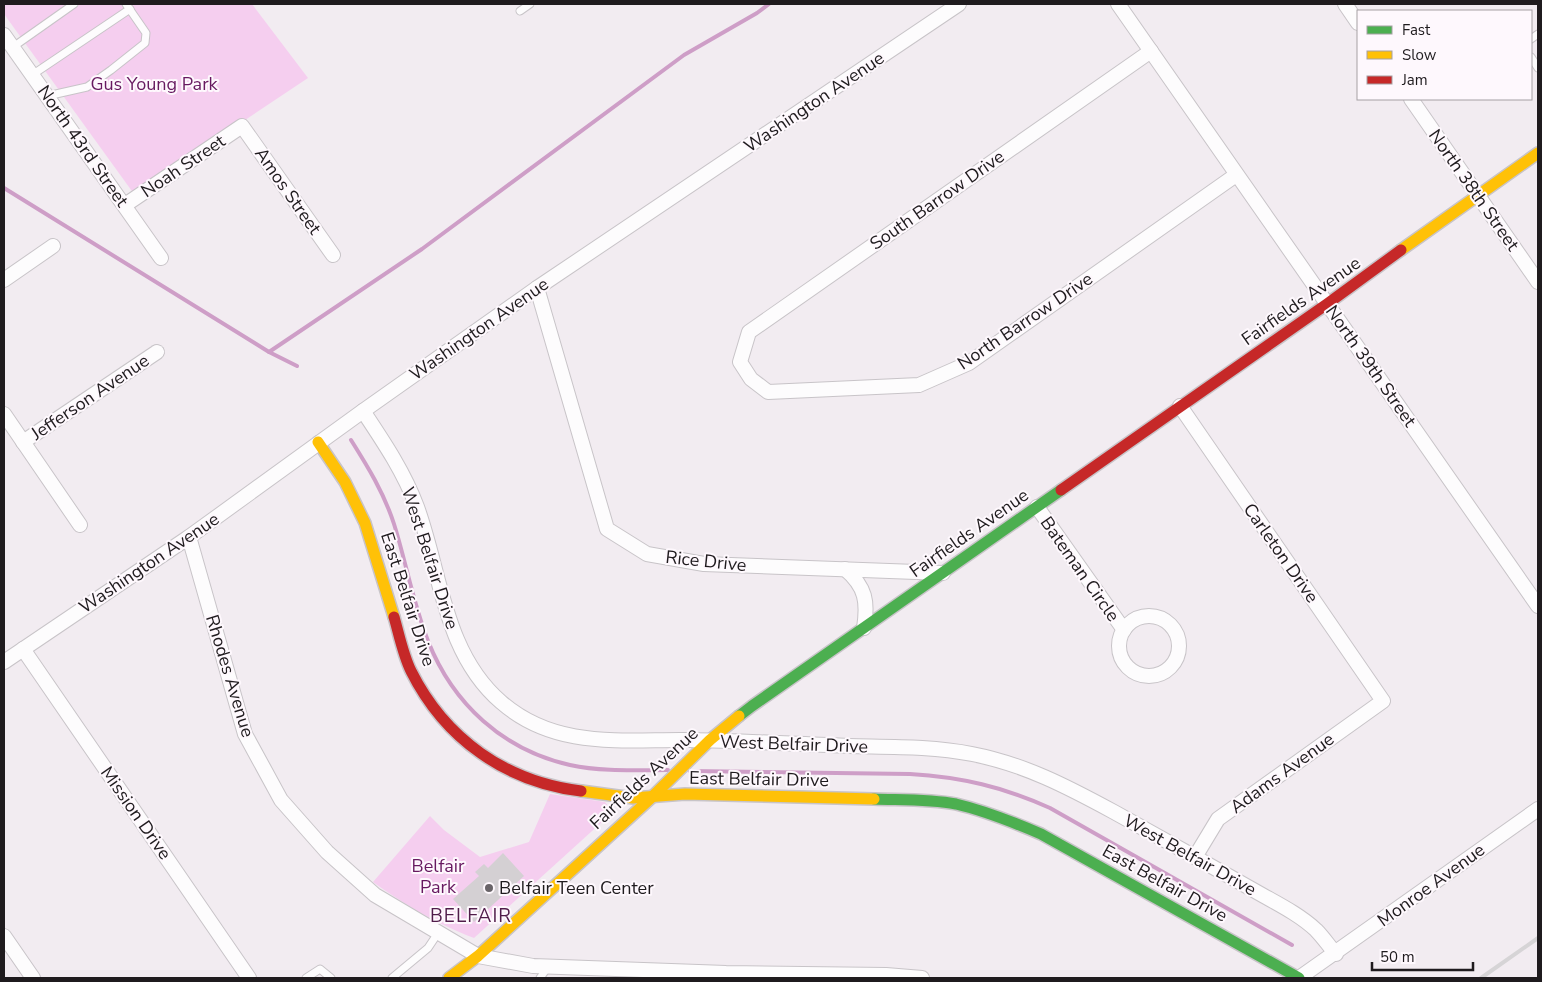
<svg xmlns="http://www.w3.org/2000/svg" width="1542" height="982" font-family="'Nunito Sans',sans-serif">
<rect width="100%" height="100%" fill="#f2ecf1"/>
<g fill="#f5ceef">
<polygon points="4,4 252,4 308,78 134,194 4,14"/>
<path d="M550,794L605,802L613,812L474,938C435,923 407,906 373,882L430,816L444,830L480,857L529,842Z"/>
</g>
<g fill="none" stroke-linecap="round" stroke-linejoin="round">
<g stroke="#ce9ec7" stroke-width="4">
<polyline points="4,188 269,352 297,366"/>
<polyline points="269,352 422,249 684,55 757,13 769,4"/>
<path d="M351,440C368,467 384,493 394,524C406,562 413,603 428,641C453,704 503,750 570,765C602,772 636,770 668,770"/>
<path d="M690,771L910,774C961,777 1004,787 1050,808L1292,945"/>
</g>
</g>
<polygon fill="#d4d0d3" points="503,853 524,876 474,922 453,899 479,876 475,872 484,864 488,868"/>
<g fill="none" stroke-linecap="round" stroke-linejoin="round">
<defs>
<g id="lane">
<polyline points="520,11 530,4"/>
<polyline points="1531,39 1538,34"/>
<polyline points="13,47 74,4"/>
<polyline points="1531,57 1538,68"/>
<polyline points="32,75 130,9"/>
<polyline points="47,96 87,87 111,70 145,43 146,33 126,4"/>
<polyline points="306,978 320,969 331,978"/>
<polyline points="392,978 428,948 438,933"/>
<polyline points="540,978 548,967"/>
</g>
<g id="street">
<polyline points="1118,4 1538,606"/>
<polyline points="1345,4 1358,23"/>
<polyline points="4,35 161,258"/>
<polyline points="1151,51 749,332 740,362 751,379 768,392 919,385 969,363 1236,175"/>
<polyline points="1411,99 1538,282"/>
<polyline points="125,205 242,126 333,255"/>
<polyline points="4,280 53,246"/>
<polyline points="537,288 607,529 647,554 704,564 943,573"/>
<polyline points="1180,406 1383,701 1218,819 1195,857"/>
<path d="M363,411C383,441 404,472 417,507C441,573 444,653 501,702C556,750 623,739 689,740C743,741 796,744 849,746C890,747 932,746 972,754C1024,764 1068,787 1114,812C1141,827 1168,842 1195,857C1218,870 1241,883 1264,896C1282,906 1301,916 1316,930C1323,937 1329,946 1336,954"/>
<polyline points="4,414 80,525"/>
<polyline points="23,442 157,352"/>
<polyline points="1037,507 1124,630"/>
<polyline points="189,537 245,734 281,800 327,852 375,895 478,956 533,966 726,973 886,975 922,978"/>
<path d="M845,569C866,587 868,602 864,628"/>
<circle cx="1149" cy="646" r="30"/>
<polyline points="23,649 249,978"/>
<polyline points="4,662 189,537 363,411 537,288 959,4"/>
<polyline points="4,936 33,978"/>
<polyline points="1299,978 1538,809"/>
</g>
<g id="fast">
<polyline points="739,716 752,706 1061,490"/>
<path d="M874,799C901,800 930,799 956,804C986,811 1013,822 1041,834L1299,978"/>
</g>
<g id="slow">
<polyline points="1401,250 1538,153"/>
<polyline points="318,442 345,482 365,523 394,617"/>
<polyline points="581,791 633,798 685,794 874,799"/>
<polyline points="449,978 478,956 651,798 710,740 739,716"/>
</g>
<g id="jam">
<polyline points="1061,490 1327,304 1401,250"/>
<path d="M394,617C399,634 403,655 411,671C445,739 506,782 581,791"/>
</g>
</defs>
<use href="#lane" stroke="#c8c4c8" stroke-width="9"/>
<use href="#street" stroke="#c8c4c8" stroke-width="16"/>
<use href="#fast" stroke="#c8c4c8" stroke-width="14"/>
<use href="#slow" stroke="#c8c4c8" stroke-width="14"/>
<use href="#jam" stroke="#c8c4c8" stroke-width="14"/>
<use href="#lane" stroke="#fdfcfd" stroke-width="7"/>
<use href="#street" stroke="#fdfcfd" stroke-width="14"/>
<use href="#fast" stroke="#4caf50" stroke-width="11"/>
<use href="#slow" stroke="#ffc107" stroke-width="11"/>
<use href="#jam" stroke="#c62828" stroke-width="11"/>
<polyline stroke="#d6d4d6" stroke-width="4" points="1481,978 1538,938"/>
</g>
<circle fill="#696468" stroke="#fef8fd" stroke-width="2" cx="489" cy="888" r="5"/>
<g text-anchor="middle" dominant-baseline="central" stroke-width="4" stroke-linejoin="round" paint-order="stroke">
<g font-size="18" fill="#671960" stroke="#fef8fd">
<text x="154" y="84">Gus Young Park</text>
<text x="438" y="866">Belfair<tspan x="438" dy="21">Park</tspan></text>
</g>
<g font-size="18" fill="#1f1b1e" stroke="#fef8fd">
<text transform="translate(814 102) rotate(-34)">Washington Avenue</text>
<text transform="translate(83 146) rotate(55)">North 43rd Street</text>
<text transform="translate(183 166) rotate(-34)">Noah Street</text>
<text transform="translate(1474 190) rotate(55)">North 38th Street</text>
<text transform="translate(288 191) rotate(55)">Amos Street</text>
<text transform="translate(937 200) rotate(-35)">South Barrow Drive</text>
<text transform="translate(1301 301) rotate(-35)">Fairfields Avenue</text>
<text transform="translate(1025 321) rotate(-34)">North Barrow Drive</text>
<text transform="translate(479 329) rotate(-35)">Washington Avenue</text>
<text transform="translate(1371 366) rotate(55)">North 39th Street</text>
<text transform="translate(90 397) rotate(-34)">Jefferson Avenue</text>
<text transform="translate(969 533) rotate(-35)">Fairfields Avenue</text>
<text transform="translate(1281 553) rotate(55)">Carleton Drive</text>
<text transform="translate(430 558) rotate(72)">West Belfair Drive</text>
<text transform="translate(706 561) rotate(6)">Rice Drive</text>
<text transform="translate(149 563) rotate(-34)">Washington Avenue</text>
<text transform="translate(1080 569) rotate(55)">Bateman Circle</text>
<text transform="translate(408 599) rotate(72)">East Belfair Drive</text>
<text transform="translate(230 676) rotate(73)">Rhodes Avenue</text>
<text transform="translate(794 744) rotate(2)">West Belfair Drive</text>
<text transform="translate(1282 773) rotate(-36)">Adams Avenue</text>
<text transform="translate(644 778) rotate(-43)">Fairfields Avenue</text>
<text transform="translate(759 779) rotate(1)">East Belfair Drive</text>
<text transform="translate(136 813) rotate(55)">Mission Drive</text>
<text transform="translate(1190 855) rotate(29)">West Belfair Drive</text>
<text transform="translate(1165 883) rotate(29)">East Belfair Drive</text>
<text transform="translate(1431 885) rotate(-36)">Monroe Avenue</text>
</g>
<g font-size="18" fill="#1f1b1e" stroke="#fef8fd" text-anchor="start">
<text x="499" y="888">Belfair Teen Center</text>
</g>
<g font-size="19" letter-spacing="1" fill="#501c4a" stroke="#fef8fd">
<text x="471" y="916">BELFAIR</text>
</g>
</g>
<rect width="1542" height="982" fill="none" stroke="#1f1b1e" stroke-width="10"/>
<rect x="1357" y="10" width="175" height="90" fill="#fef8fd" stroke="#a5a0a4"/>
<rect x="1367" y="26" width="25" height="8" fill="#4caf50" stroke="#a5a0a4"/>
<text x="1402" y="35" font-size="15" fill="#1f1b1e">Fast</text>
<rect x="1367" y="51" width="25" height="8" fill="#ffc107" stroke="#a5a0a4"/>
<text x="1402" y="60" font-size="15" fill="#1f1b1e">Slow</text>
<rect x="1367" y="76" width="25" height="8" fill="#c62828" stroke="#a5a0a4"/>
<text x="1402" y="85" font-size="15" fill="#1f1b1e">Jam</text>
<path d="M1372 962v8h101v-8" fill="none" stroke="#1f1b1e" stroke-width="2.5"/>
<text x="1380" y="962" font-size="15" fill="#1f1b1e" stroke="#fef8fd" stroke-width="4" paint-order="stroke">50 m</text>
</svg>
